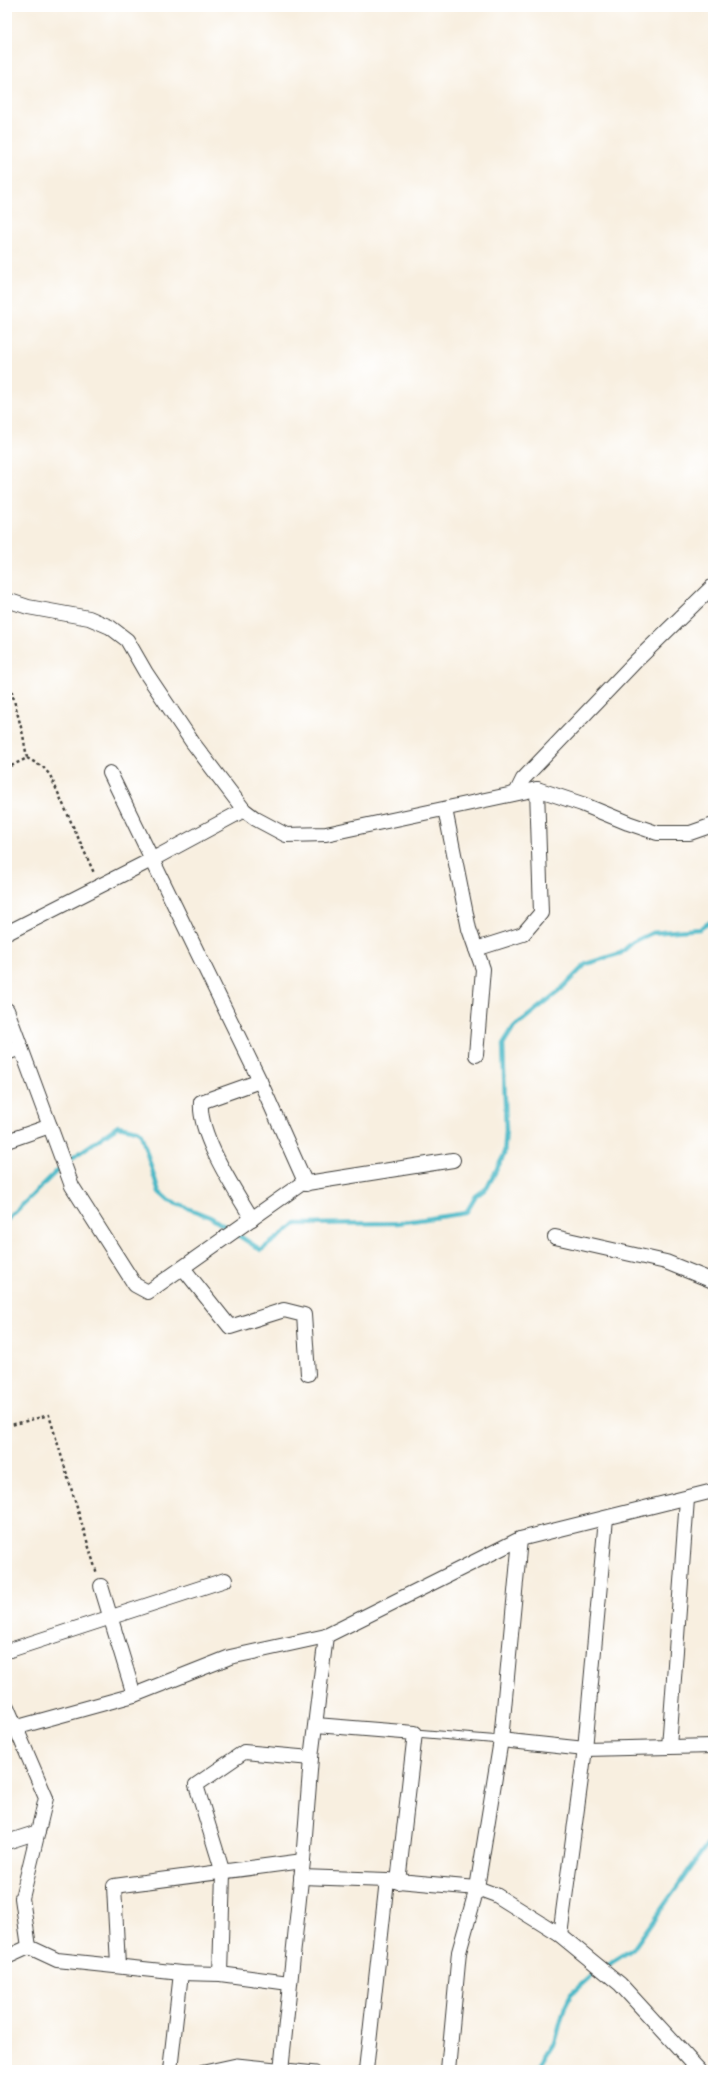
<svg xmlns="http://www.w3.org/2000/svg" width="720" height="2077" font-family="Pangolin,sans-serif">
<rect width="100%" height="100%" fill="#fff"/>
<filter id="ink" filterUnits="userSpaceOnUse"><feTurbulence type="fractalNoise" baseFrequency=".025" numOctaves="2"/><feDisplacementMap in="SourceGraphic" scale="8" xChannelSelector="R" yChannelSelector="G"/><feConvolveMatrix kernelMatrix="1 2 1 2 8 2 1 2 1" color-interpolation-filters="sRGB"/></filter>
<filter id="wash" filterUnits="userSpaceOnUse"><feTurbulence type="fractalNoise" baseFrequency=".012" numOctaves="4" result="noise"/><feDisplacementMap in="SourceGraphic" scale="16" xChannelSelector="R" yChannelSelector="G"/><feGaussianBlur stdDeviation="0.9" result="paint"/><feColorMatrix in="noise" values="0 0 0 0 0 0 0 0 0 0 0 0 0 0 0 0 0 1.4 0 .05"/><feComposite in="paint" operator="in"/></filter>
<g filter="url(#wash)">
<rect width="100%" height="100%" fill="#f8efe0"/>
<g fill="none" stroke-linecap="round" stroke-linejoin="round">
<g stroke="#4db9c7" stroke-width="4.5">
<polyline points="7,1220 65,1163 118,1126 137,1130 141,1134 159,1192 169,1201 210,1217 261,1250 296,1224 398,1223 466,1213 476,1196 487,1188 504,1155 506,1130 503,1044 513,1028 558,992 586,964 621,953 633,942 652,933 700,929 713,920"/>
<polyline points="538,2070 555,2043 565,2006 571,1994 592,1975 634,1948 713,1836"/>
</g>
</g>
</g>
<g filter="url(#ink)">
<g fill="none" stroke-linecap="round" stroke-linejoin="round">
<defs>
<g id="service">
<polyline points="415,1733 501,1740"/>
<polyline points="200,2070 237,2062 316,2070"/>
</g>
<g id="minor">
<polyline points="7,600 28,607 89,618 110,627 127,640 146,673 193,743 244,810 256,819 286,835 326,834 537,789 582,804 628,823 657,833 690,833 713,825"/>
<path d="M110,773L260,1081L201,1102C198,1135 235,1190 252,1219"/>
<polyline points="516,793 523,779 636,661 713,586"/>
<polyline points="445,809 469,929 483,969 476,1055"/>
<polyline points="7,933 153,859 244,810"/>
<polyline points="476,949 523,934 541,913 537,789"/>
<polyline points="7,1010 72,1186 135,1285 148,1292 301,1184 453,1160"/>
<polyline points="7,1053 21,1048"/>
<polyline points="260,1081 306,1184"/>
<polyline points="7,1141 50,1126"/>
<polyline points="555,1237 666,1262 713,1281"/>
<polyline points="183,1268 230,1327 284,1310 304,1315 308,1374"/>
<polyline points="101,1586 134,1695"/>
<polyline points="7,1651 225,1580"/>
<polyline points="7,1707 46,1798 22,1898 29,1947 57,1960 181,1973 220,1974 289,1983"/>
<polyline points="316,1725 415,1733 398,1882"/>
<polyline points="7,1730 134,1695 230,1657 326,1636 520,1539 713,1491"/>
<polyline points="501,1740 585,1749 713,1746"/>
<polyline points="669,1747 687,1499"/>
<polyline points="7,1842 38,1832"/>
<polyline points="301,1877 387,1880 477,1888 496,1895 560,1935 620,1984 699,2070"/>
<polyline points="560,1935 585,1749 606,1518"/>
<polyline points="7,1957 29,1947"/>
<polyline points="118,1966 114,1886 303,1861"/>
<polyline points="220,1974 223,1873 196,1785 244,1752 311,1758"/>
<polyline points="170,2070 181,1973"/>
<polyline points="281,2070 303,1861 311,1758 326,1636"/>
<polyline points="366,2070 387,1880"/>
<polyline points="448,2070 459,1952 477,1888 501,1740 520,1539"/>
</g>
</defs>
<use href="#service" stroke="#3d3c39" stroke-width="9"/>
<use href="#minor" stroke="#3d3c39" stroke-width="16"/>
<g stroke="#3d3c39" stroke-width="2.5" stroke-dasharray="3 3" stroke-linecap="butt">
<polyline points="7,673 23,735 27,758 7,768"/>
<polyline points="27,758 43,767 50,775 94,873"/>
<polyline points="7,1426 49,1415 97,1574"/>
</g>
<use href="#service" stroke="#fff" stroke-width="7"/>
<use href="#minor" stroke="#fff" stroke-width="14"/>
</g>
</g>
<rect width="720" height="2077" fill="none" stroke="#fff" stroke-width="24"/>
</svg>
